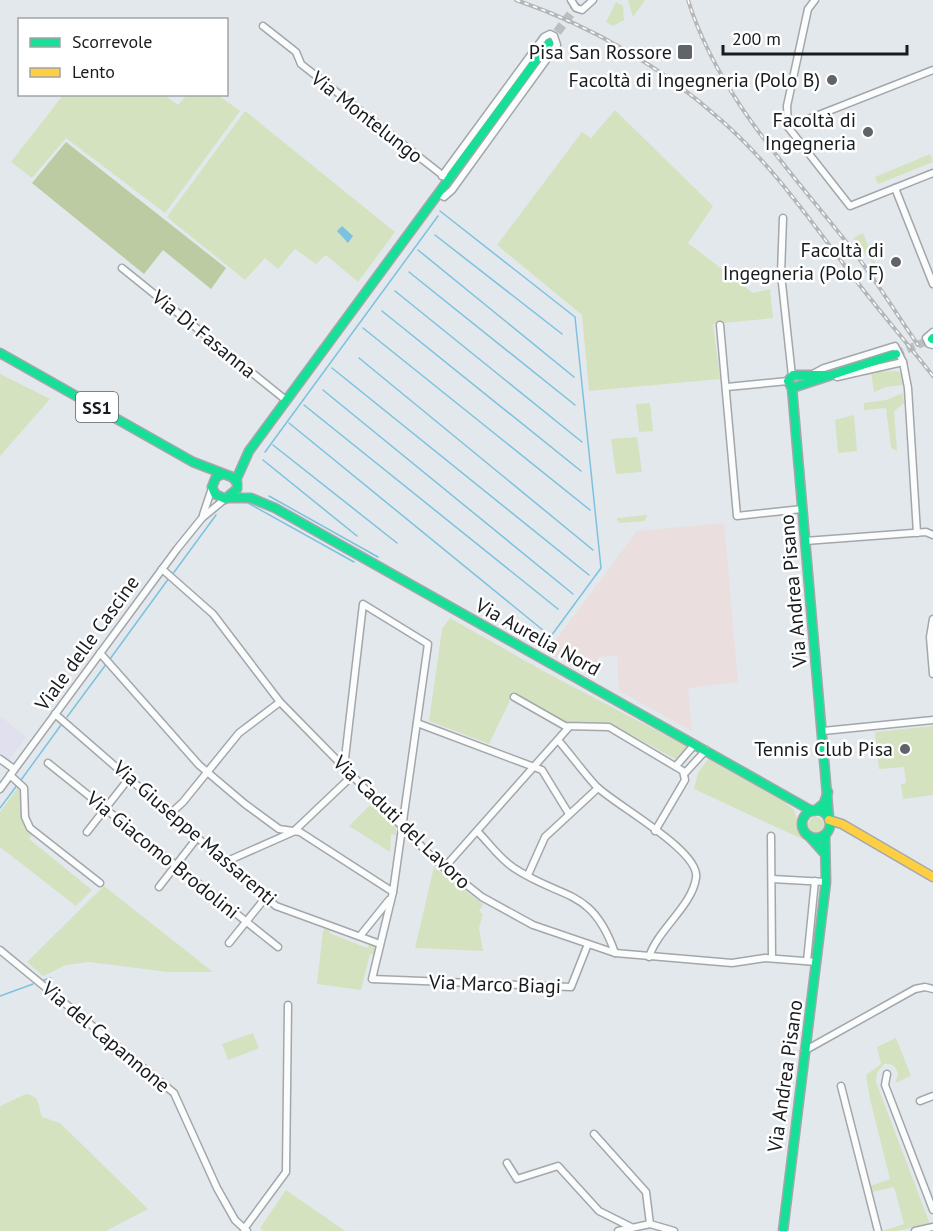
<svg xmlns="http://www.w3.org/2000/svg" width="933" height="1231" font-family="'PT Sans',sans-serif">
<rect width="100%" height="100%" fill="#e3e8ed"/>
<polygon fill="#eadedf" points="724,523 738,682 688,688 692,731 619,691 617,656 597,657 598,662 571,665 547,652 637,531"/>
<polygon fill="#e0e0ee" points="0,716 26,737 8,761 0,754"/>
<g fill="#d4e2bf">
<polygon points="628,0 645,0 633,17"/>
<polygon points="616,2 623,6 624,20 613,26 606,22"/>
<polygon points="64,94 164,95 178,105 187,95 218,95 240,111 165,213 66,138 32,178 11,162"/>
<polygon points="615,110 713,206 688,243 753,293 770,289 773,318 713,324 720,379 589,391 582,315 497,245 582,132 591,138"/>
<polygon points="245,111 395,232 358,282 326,255 316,264 295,249 278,269 265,258 245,280 167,217"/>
<polygon points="930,154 933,162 878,184 875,177"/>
<polygon points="863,233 878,270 853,238"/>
<polygon points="897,371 901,373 903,385 886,387 874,392 871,372"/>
<polygon points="0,374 50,399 0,456"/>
<polygon points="903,393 904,403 894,411 897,451 891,448 886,408 864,410 864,403 886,400"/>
<polygon points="650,403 653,431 639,432 636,404"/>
<polygon points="854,415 857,451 838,453 835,420"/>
<polygon points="637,437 642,472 616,474 611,439"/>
<polygon points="647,515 645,521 620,523 617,520 617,518"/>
<polygon points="450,618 545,672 688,747 679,761 609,723 568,723 514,692 489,744 429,721 442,629"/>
<polygon points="933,726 933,795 903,799 901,784 906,783 904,767 879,769 875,732"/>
<polygon points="708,759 785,802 794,810 804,840 694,789 698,773"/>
<polygon points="19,786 23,823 32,835 29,839 92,890 76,906 0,847 0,812"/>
<polygon points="372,803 396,828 396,835 391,834 390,852 349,826"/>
<circle cx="816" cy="825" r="8"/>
<polygon points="434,867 483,904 479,912 483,914 479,928 483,951 415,948"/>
<polygon points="104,886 213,972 168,972 89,962 66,965 43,976 27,962"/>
<polygon points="326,927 331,928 329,933 367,948 369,944 376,946 375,955 370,954 361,990 317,984 323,931"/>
<polygon points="253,1033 259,1048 228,1060 222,1044"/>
<path d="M896,1038L911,1076L895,1083L898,1074C896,1066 892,1063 884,1064L877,1073L876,1082L930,1224L897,1231H882L904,1224L894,1187L872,1192L870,1186L890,1179L870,1099L866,1075L881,1064L877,1047Z"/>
<path d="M26,1094C41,1096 38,1106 42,1117L60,1123L148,1209L106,1231H0V1106Z"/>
<polygon points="286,1190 345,1231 264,1231 260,1228"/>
</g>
<polygon fill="#bccba2" points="66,142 226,268 211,289 163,250 144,274 32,183"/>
<polygon fill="#7cc2e0" points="342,226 353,236 348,243 337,231"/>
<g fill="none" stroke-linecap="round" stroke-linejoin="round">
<g stroke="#7cc2e0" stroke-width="1.5">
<polyline points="440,211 575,317 601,568 543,647"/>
<polyline points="435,235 562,334"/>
<polyline points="418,250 574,377"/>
<polyline points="409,272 575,405"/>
<polyline points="395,291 582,442"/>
<polyline points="382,311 581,471"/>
<polyline points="363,328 590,510"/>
<polyline points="359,358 593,550"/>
<polyline points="332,368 589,575"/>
<polyline points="323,390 573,594"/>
<polyline points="304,405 558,609"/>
<polyline points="289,423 544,631"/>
<polyline points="273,445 397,543"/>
<polyline points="265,452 438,216"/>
<polyline points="263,460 357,536"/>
<polyline points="269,496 378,557"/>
<polyline points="248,503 354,562"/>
<polyline points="172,575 216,515"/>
<polyline points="110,659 169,578"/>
<polyline points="67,717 107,663"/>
<polyline points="21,780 61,725"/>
<polyline points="0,808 18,784"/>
<polyline points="44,980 51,978"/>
<polyline points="0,996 33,984"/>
</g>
<polyline stroke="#bbbfc4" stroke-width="8" stroke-dasharray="8 4" stroke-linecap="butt" points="896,354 932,339"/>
<polyline stroke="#bbbfc4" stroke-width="9" stroke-dasharray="9 4.5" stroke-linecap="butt" points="549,43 581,0"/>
<defs>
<g id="street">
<polyline points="571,0 576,8 582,10 593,0"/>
<polyline points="815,0 808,9 787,106 788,127 850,206 933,173"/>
<polyline points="263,26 296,52 301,64 446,178"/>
<polyline points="788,127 933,70"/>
<polyline points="895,188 933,284"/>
<polyline points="439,194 444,197 452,190 557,45 554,36 550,34 544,37 442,176"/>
<polyline points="783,218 781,274 792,376"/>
<polyline points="122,268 287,401"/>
<polyline points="720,325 737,516 802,509"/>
<polyline points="933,332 926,338 929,344 933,345"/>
<polyline points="903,362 908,388 917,533"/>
<polyline points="813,374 824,368 895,346 903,362 837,377"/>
<polyline points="727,387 788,381"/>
<polyline points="203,515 212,488"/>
<polyline points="805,541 926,532 933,535"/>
<polyline points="162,569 213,614 280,702 434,859 482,897 533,925 615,953 732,963 765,958 817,962"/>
<polyline points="933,619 930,637 933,674"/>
<polyline points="100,653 199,765 245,804 279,829 300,832 393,892"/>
<polyline points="514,697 565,726 609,727 683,771 685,780 655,831"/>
<polyline points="55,714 276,906 380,944"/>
<polyline points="417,723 542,770 569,814"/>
<polyline points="823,731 933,720"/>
<path d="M558,740C571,755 583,772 596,786C615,805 701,851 696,878C692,906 658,929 649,957"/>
<polyline points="0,759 14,769"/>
<polyline points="48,763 278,947"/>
<polyline points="676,766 695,744"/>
<polyline points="344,767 363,604 428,644 393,892 372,979 571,987 588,944"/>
<polyline points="685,773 706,750"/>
<polyline points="10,775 24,788 25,817 30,828 100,883"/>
<polyline points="0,789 177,549 202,518 225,499"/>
<polyline points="170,814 183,802 239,733 280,702"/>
<polyline points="87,832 130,777"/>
<path d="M478,832C489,843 500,859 514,868C562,900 592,887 615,953"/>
<polyline points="771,836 772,958"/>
<polyline points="225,862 293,832 352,776"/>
<polyline points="444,868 569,727"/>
<polyline points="528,875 545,837 598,788"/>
<polyline points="772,879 826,882"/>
<polyline points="159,887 197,838"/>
<polyline points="360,936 389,900"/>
<polyline points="229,943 266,897"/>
<polyline points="0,950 174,1093 217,1188 235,1220 247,1231"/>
<polyline points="807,961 815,881"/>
<polyline points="804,1051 915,989 925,987 933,989"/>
<polyline points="887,1074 885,1085 933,1210"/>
<polyline points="841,1086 878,1231"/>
<polyline points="920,1101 933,1096"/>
<polyline points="594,1134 646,1192 650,1224"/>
<polyline points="507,1163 517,1179 558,1166 599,1211 631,1227"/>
<polyline points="244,1229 286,1172 288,1005"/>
<polyline points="618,1231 650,1224 674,1231"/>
<polyline points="915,1231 933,1227"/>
</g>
<g id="fast">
<polyline points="932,339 933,338"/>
<polyline points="0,353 193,462 232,477 237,482 237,489 225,499 215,494 212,487 216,477 223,474"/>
<polyline points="826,375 793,375 788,381 792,388 829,818"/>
<polyline points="792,388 896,354"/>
<polyline points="236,480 249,451 549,43"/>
<polyline points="229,498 251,498 275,508 812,811"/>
<circle cx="816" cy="824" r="14"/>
<polyline points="815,811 824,803 828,792"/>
<polyline points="809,836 825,854"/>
<polyline points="783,1231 826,882 825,835"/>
</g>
<polyline id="slow" points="829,820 842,824 933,877"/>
</defs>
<use href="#street" stroke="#a3a7ab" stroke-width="9"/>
<use href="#fast" stroke="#a3a7ab" stroke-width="11"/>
<use href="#slow" stroke="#a3a7ab" stroke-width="11"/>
<use href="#street" stroke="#fbfcfc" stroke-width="6"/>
<use href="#fast" stroke="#16e098" stroke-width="8"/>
<use href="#slow" stroke="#ffcf43" stroke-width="8"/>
<defs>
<g id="rail">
<path d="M516,0C592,26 663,68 722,121C770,163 807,216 845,266C873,304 904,339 933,376"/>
<path d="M688,0C718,96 790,170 851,248C875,279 896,313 918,345"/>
</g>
</defs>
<use href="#rail" stroke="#b4b6b7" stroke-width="4"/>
<use href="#rail" stroke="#fff" stroke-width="1.5" stroke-dasharray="4.5" stroke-linecap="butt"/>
</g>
<g fill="#606367" stroke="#fff" stroke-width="2">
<rect x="677" y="44" width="16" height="16" rx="3"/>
<circle cx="832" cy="80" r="6"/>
<circle cx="868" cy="132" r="6"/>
<circle cx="896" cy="262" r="6"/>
<circle cx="905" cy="749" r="6"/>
</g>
<g text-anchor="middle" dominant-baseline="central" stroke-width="5" stroke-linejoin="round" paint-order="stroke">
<rect fill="#fff" stroke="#5e6062" stroke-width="1.5" x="76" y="392" width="42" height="30" rx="4.5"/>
<g font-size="18" font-weight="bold" fill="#191c1f">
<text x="97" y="407">SS1</text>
</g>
<g font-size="20" fill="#191c1f" stroke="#fff" text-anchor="end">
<text x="672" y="52">Pisa San Rossore</text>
<text x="820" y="80">Facoltà di Ingegneria (Polo B)</text>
<text x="856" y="120">Facoltà di<tspan x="856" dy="23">Ingegneria</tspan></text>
<text x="884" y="250">Facoltà di<tspan x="884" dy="23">Ingegneria (Polo F)</tspan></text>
<text x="893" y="749">Tennis Club Pisa</text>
</g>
<g font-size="20" fill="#191c1f" stroke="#fff">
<text transform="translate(367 117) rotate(38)">Via Montelungo</text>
<text transform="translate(204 334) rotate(39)">Via Di Fasanna</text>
<text transform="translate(793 591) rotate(-95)">Via Andrea Pisano</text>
<text transform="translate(538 637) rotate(29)">Via Aurelia Nord</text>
<text transform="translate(87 643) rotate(-54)">Viale delle Cascine</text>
<text transform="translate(402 822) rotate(44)">Via Caduti del Lavoro</text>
<text transform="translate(195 833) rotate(41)">Via Giuseppe Massarenti</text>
<text transform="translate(163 855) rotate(39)">Via Giacomo Brodolini</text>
<text transform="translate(495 984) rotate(2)">Via Marco Biagi</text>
<text transform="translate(106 1037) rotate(40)">Via del Capannone</text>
<text transform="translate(785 1076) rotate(-82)">Via Andrea Pisano</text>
</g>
</g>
<rect x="18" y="18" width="210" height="78" fill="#ffffff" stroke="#a3a4a5" stroke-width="1.5"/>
<rect x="30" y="38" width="30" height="9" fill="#16e098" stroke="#a3a4a5" stroke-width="1.5"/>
<text x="72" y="48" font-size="18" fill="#191c1f">Scorrevole</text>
<rect x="30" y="68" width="30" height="9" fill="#ffcf43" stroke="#a3a4a5" stroke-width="1.5"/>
<text x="72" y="78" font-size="18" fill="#191c1f">Lento</text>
<path d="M723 45v9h184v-9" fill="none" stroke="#191c1f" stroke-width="3"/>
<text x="732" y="45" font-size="18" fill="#191c1f" stroke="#ffffff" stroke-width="4.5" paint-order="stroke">200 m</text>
</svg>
